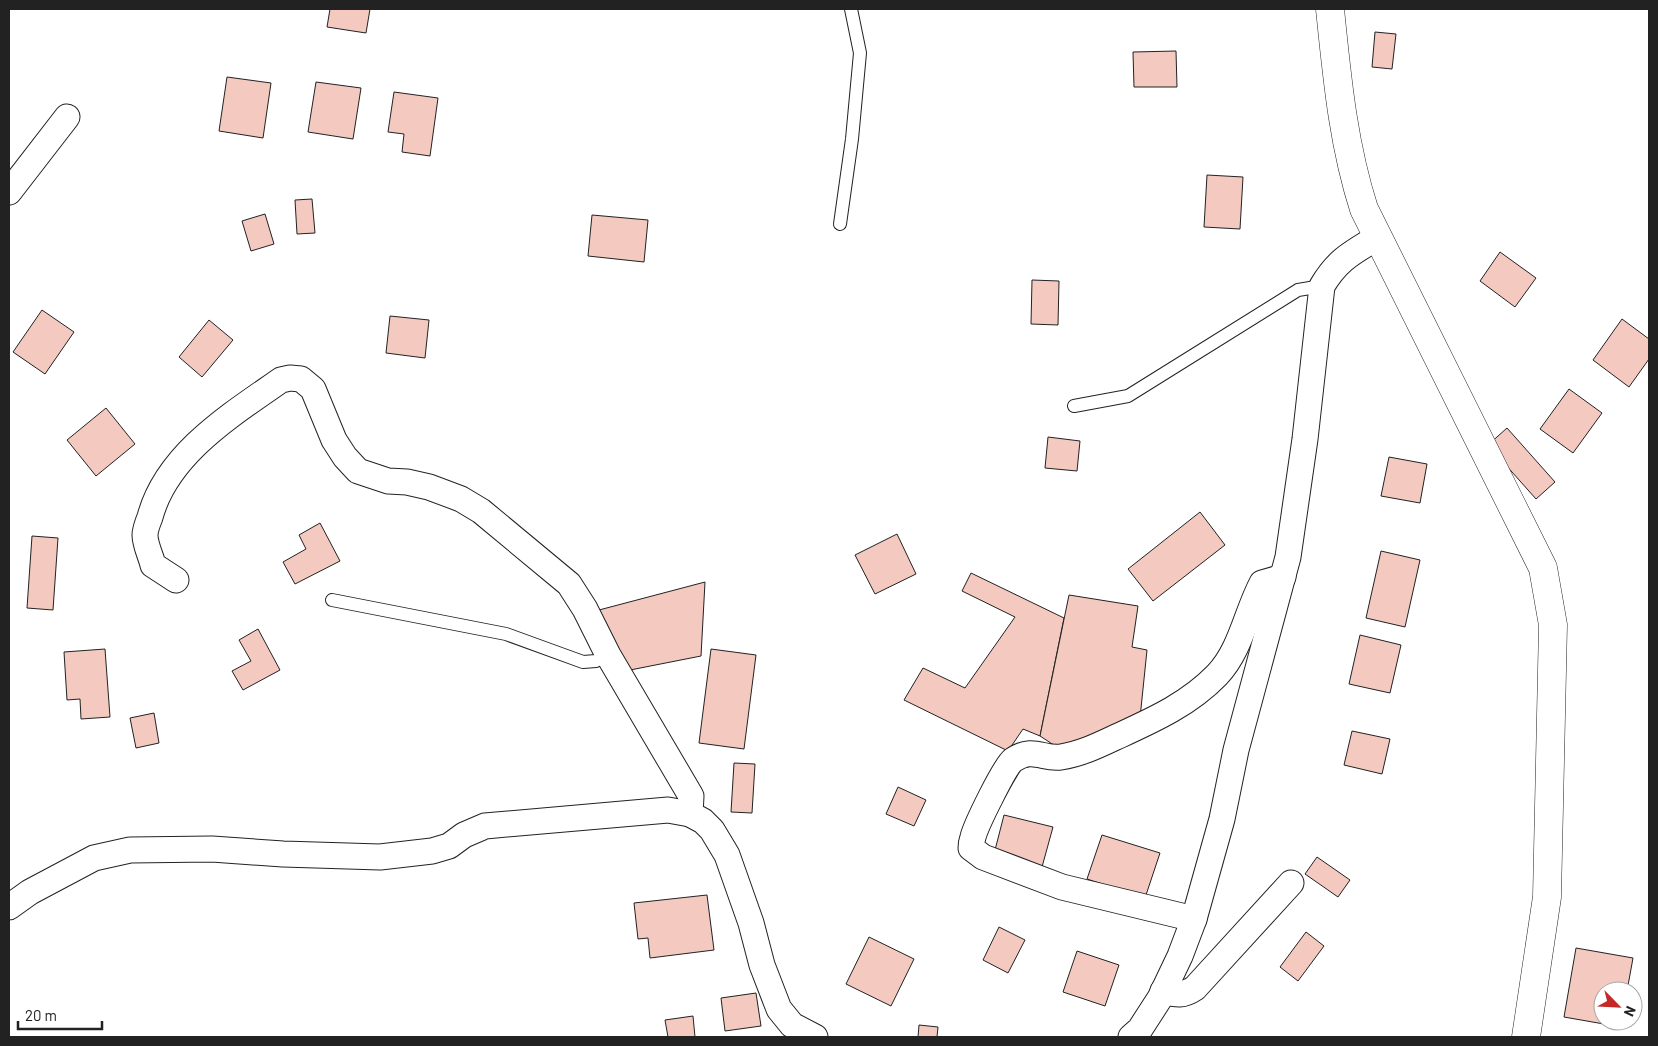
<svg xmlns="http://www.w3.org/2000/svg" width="1658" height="1046" font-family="Barlow,sans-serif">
<rect width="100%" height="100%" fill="#fff"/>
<g fill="#f3c9c0" stroke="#222">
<polygon points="330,9 370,9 366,33 327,27"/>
<polygon points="1375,32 1396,34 1392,69 1372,67"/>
<polygon points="1176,51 1177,87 1134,87 1133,52"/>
<polygon points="227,77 271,83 263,138 219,131"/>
<polygon points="316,82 361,88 353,139 308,132"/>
<polygon points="394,92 438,98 430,156 402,152 404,134 388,132"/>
<polygon points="1207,175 1243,177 1240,229 1204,227"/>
<polygon points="312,199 315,233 297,234 295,200"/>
<polygon points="265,214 274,244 251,251 242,221"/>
<polygon points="592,215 648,220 644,262 588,256"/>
<polygon points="1500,252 1536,278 1515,307 1480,281"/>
<polygon points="1032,280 1059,281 1058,325 1031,324"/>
<polygon points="42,310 74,332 45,374 13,352"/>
<polygon points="390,316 429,320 425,358 386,353"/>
<polygon points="1622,319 1649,339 1649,359 1629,387 1593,360"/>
<polygon points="209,320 233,340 202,377 179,357"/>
<polygon points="1569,389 1602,413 1573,453 1540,429"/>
<polygon points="106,408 135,444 96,476 67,440"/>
<polygon points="1507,428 1555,482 1536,499 1488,445"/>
<polygon points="1048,437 1080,441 1077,471 1045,468"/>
<polygon points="1389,457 1427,464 1420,503 1381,496"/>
<polygon points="1200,512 1225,545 1153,601 1128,569"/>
<polygon points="320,523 340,561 295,584 283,562 306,549 299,535"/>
<polygon points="897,534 916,574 875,594 855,555"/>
<polygon points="32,536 58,538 53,610 27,608"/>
<polygon points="1381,551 1420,560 1405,627 1366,618"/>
<polygon points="971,573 1064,618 1040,736 1023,729 1008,751 904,700 923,668 965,688 1015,617 962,591"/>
<polygon points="705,582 701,656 625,671 599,610"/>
<polygon points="1069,595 1138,606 1132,647 1147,650 1140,718 1063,751 1040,736"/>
<polygon points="258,629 280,670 243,690 232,671 251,661 239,640"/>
<polygon points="1360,635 1401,645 1390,693 1349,684"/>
<polygon points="105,649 110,717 81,719 80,699 67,700 64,652"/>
<polygon points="711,649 756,655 744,749 699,743"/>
<polygon points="154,713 159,743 136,748 130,718"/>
<polygon points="1352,731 1390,739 1382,774 1344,765"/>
<polygon points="734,763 755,764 752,813 731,812"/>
<polygon points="898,787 926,800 914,826 886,814"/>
<polygon points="1004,815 1053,827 1042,867 994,854"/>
<polygon points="1102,835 1160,853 1145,898 1087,879"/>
<polygon points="1317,857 1350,880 1338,897 1305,874"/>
<polygon points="707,895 714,950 650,958 648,938 638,939 634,903"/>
<polygon points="999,927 1025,940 1008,973 983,960"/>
<polygon points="1306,932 1324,946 1298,981 1280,967"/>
<polygon points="869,937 914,959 891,1006 846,984"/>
<polygon points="1576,948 1633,958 1627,991 1603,991 1603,1021 1622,1021 1621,1027 1564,1017"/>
<polygon points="1077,951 1119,965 1105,1006 1063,992"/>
<polygon points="756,993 761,1026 725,1031 721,998"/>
<polygon points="693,1016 695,1037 668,1037 665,1020"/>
<polygon points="919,1025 938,1027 937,1037 918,1037"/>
</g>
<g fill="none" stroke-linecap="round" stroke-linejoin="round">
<defs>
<g id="service">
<polyline points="840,224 852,139 860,53 851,9"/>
<polyline points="1074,406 1128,396 1298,290 1322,286"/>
<polyline points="332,600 506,634 583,662 596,661 608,655"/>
</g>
<g id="minor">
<polyline points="9,192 67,117"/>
<path d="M176,580L153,565C151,556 145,545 145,535C145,530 148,522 150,517C167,454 231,415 281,380L290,378L301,379L313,389L334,440L345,457L358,471L388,481L407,482L429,487L461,499L481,511L569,584L585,609L608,655L691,796L690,814"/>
<polyline points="9,907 30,892 94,858 130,850 212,849 283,854 380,857 432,851 449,846 464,835 485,826 668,810 690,814 703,821 712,830 727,855 751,923 762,965 779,1009 792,1025 815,1037"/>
<path d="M1194,919L1062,887L983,857L971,848C971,844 972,840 973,837C976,825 1005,766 1013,760C1033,746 1044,760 1061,757C1080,754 1097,746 1114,738C1151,721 1188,705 1217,675C1241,650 1246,613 1262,583L1283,577"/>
<path d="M1163,991C1177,995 1183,996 1195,988L1291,883"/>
<path d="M1131,1037L1140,1029L1160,998L1180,956L1194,919L1222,819L1236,750L1288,557L1305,439L1322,286C1338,259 1352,253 1378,237"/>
</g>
<path id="tertiary" d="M1330,9C1337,77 1343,144 1364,209L1543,568L1553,625L1547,897L1526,1037"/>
</defs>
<use href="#service" stroke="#222" stroke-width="14"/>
<use href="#minor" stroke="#222" stroke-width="27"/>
<use href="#tertiary" stroke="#222" stroke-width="29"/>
<use href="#service" stroke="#fff" stroke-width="12"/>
<use href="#minor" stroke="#fff" stroke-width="25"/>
<use href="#tertiary" stroke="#fff" stroke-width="28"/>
</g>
<rect width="1658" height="1046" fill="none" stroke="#222222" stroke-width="20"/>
<g transform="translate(1618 1006) rotate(114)"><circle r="24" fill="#ffffff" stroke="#a7a7a7"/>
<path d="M0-4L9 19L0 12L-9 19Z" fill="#c62828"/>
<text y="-8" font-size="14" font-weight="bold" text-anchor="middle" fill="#222222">N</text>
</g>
<path d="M18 1021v8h84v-8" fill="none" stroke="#222222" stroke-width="2.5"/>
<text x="25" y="1021" font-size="15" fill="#222222" stroke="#ffffff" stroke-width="4" paint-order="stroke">20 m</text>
</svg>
